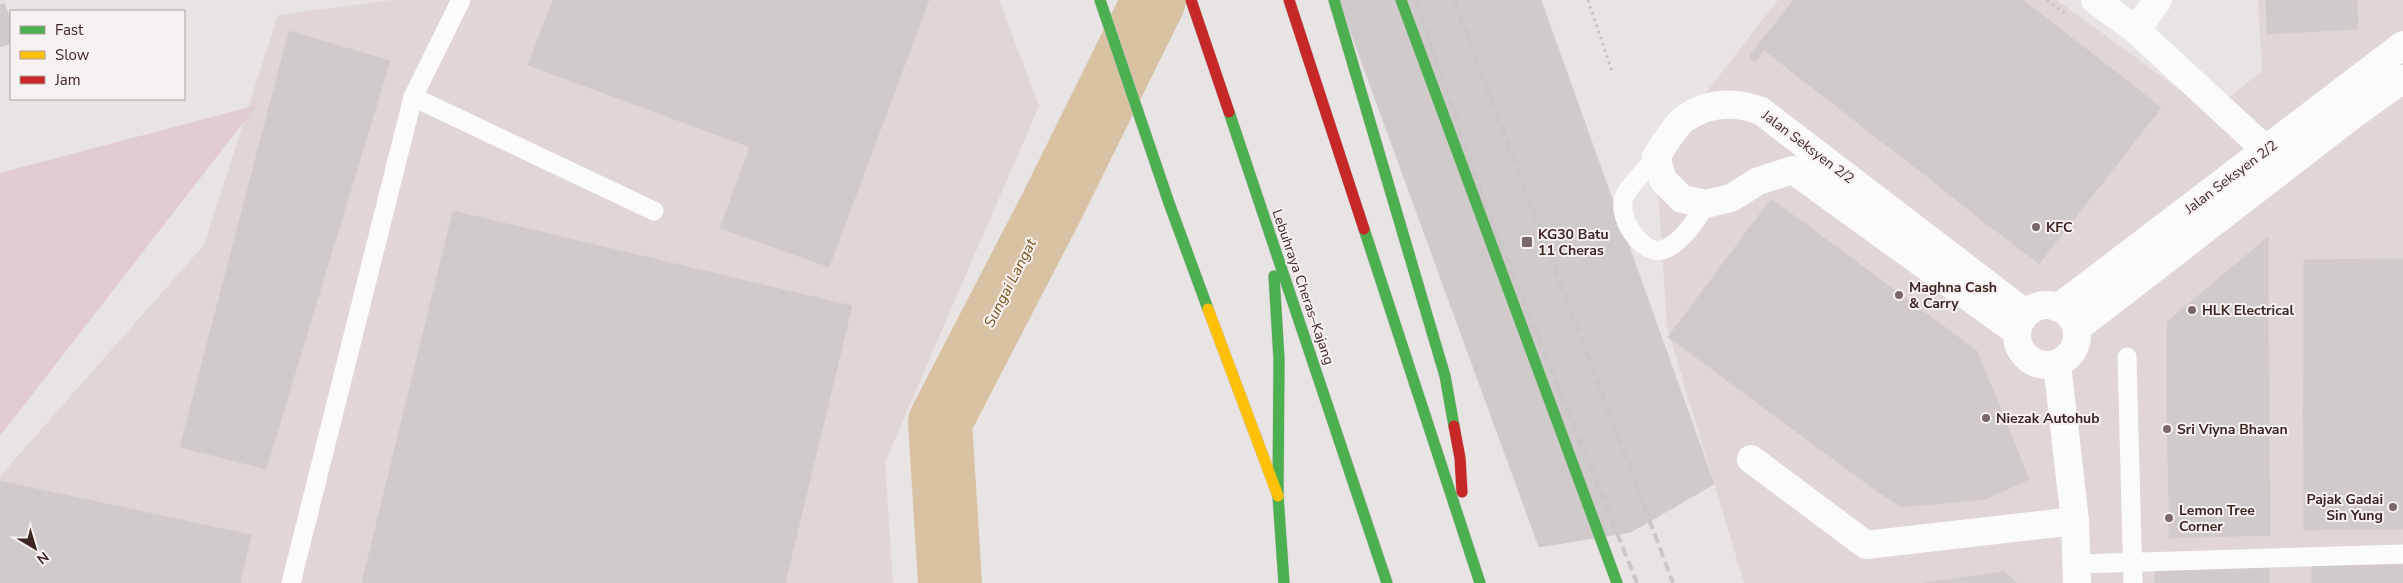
<svg xmlns="http://www.w3.org/2000/svg" width="2403" height="583" font-family="'Nunito Sans',sans-serif">
<rect width="100%" height="100%" fill="#e9e4e4"/>
<g fill="#e1d6d6">
<polygon points="392,0 999,0 1039,106 885,462 893,583 0,583 0,476 204,245 278,15"/>
<polygon points="1778,0 2057,0 2210,112 2262,71 2258,0 2403,0 2403,583 1744,583 1667,327 1656,157"/>
</g>
<polygon fill="#e2ccd2" points="257,105 0,436 0,173"/>
<g fill="none" stroke-linecap="round" stroke-linejoin="round">
<polyline stroke="#d9c2a3" stroke-width="64" points="950,583 940,422 1052,206 1154,0"/>
</g>
<g fill="#d0caca" stroke="#d2cccc">
<polygon points="553,0 929,0 829,267 720,228 750,147 528,65"/>
<polygon points="1339,0 1541,0 1714,484 1631,532 1539,547"/>
<polygon points="1793,0 1869,0 1805,82 1764,50 1755,62 1749,57"/>
<polygon points="1869,0 1919,0 1836,106 1805,82"/>
<polygon points="1919,0 1992,0 1882,142 1836,106"/>
<polygon points="1992,0 2023,0 2055,25 1933,181 1882,142"/>
<polygon points="2266,0 2357,0 2358,29 2267,34"/>
<polygon points="4,3 11,21 11,43 0,47 0,5"/>
<polygon points="2055,25 2107,65 1984,222 1933,181"/>
<polygon points="289,31 390,61 266,469 180,447"/>
<polygon points="2107,65 2133,85 2011,242 1984,222"/>
<polygon points="2133,85 2161,108 2039,264 2011,242"/>
<polygon points="1771,199 1800,220 1697,358 1668,337"/>
<polygon points="453,211 852,306 785,583 362,583"/>
<polygon points="1800,220 1824,238 1721,376 1697,358"/>
<polygon points="2268,237 2268,340 2167,342 2167,322"/>
<polygon points="1824,238 1849,256 1745,394 1721,376"/>
<polygon points="1849,256 1874,275 1771,413 1745,394"/>
<polygon points="2403,259 2403,297 2304,298 2304,260"/>
<polygon points="1874,275 1977,351 1874,489 1771,413"/>
<polygon points="2403,297 2403,336 2304,337 2304,298"/>
<polygon points="2403,336 2403,375 2304,375 2304,337"/>
<polygon points="2268,340 2269,379 2167,381 2167,342"/>
<polygon points="1977,351 2029,479 1986,499 1901,507 1874,489"/>
<polygon points="2304,375 2403,375 2403,413 2303,414"/>
<polygon points="2269,379 2269,419 2167,420 2167,381"/>
<polygon points="2403,413 2403,452 2304,453 2303,414"/>
<polygon points="2269,419 2269,457 2168,459 2167,420"/>
<polygon points="2403,452 2403,491 2304,491 2304,453"/>
<polygon points="2269,457 2270,496 2169,498 2168,459"/>
<polygon points="0,481 251,535 240,583 0,583"/>
<polygon points="2304,491 2403,491 2403,529 2304,530"/>
<polygon points="2270,496 2270,535 2169,538 2169,498"/>
<polygon points="2269,564 2269,583 2155,583 2155,567"/>
<polygon points="2403,565 2403,583 2312,583 2312,566"/>
<polygon points="2004,572 2017,583 1925,583"/>
</g>
<g fill="none" stroke-linecap="round" stroke-linejoin="round">
<defs>
<g id="fast">
<polyline points="1100,0 1169,203 1208,309"/>
<polyline points="1334,0 1445,376 1454,426"/>
<polyline points="1401,0 1617,583"/>
<polyline points="1229,112 1387,583"/>
<polyline points="1364,229 1480,583"/>
<polyline points="1274,276 1279,359 1278,496 1284,583"/>
</g>
<polyline id="slow" points="1208,309 1278,496"/>
<g id="jam">
<polyline points="1191,0 1229,112"/>
<polyline points="1289,0 1364,229"/>
<polyline points="1454,426 1460,458 1462,492"/>
</g>
</defs>
<use href="#fast" stroke="#c9c2c1" stroke-width="12"/>
<use href="#slow" stroke="#c9c2c1" stroke-width="12"/>
<use href="#jam" stroke="#c9c2c1" stroke-width="12"/>
<g stroke="#c9c1c0" stroke-width="3" stroke-dasharray="2.5 4" stroke-linecap="butt">
<polyline points="1588,0 1613,74"/>
<polyline points="2047,0 2066,14"/>
</g>
<g stroke="#fcfbfb" stroke-width="19">
<polyline points="413,97 654,211"/>
<path d="M1656,157C1647,169 1632,182 1625,195C1615,214 1640,255 1662,250C1681,245 1697,219 1706,204"/>
<polyline points="2127,357 2133,583"/>
<polyline points="2077,564 2403,554"/>
<polyline points="291,583 413,97 461,0"/>
</g>
<g stroke="#fcfbfb" stroke-width="28">
<polyline points="2095,0 2136,30 2266,150"/>
<polyline points="2136,30 2158,0"/>
<circle cx="2047" cy="335" r="30"/>
<polyline points="2058,308 2403,45"/>
<polyline points="2077,328 2354,114 2403,79"/>
<path d="M2017,332L1793,170L1758,181L1731,198L1706,204L1682,199L1663,180L1656,157C1664,145 1673,128 1684,119C1708,102 1734,101 1761,111L2025,313"/>
<polyline points="2057,364 2075,521 2077,583"/>
<polyline points="1751,459 1866,545 2075,521"/>
</g>
<use href="#fast" stroke="#4caf50" stroke-width="11"/>
<use href="#slow" stroke="#ffc107" stroke-width="11"/>
<use href="#jam" stroke="#c62828" stroke-width="11"/>
<g stroke="#cac7c6" stroke-width="4" stroke-dasharray="10 5" stroke-linecap="butt">
<polyline points="1416,0 1485,204 1637,583"/>
<polyline points="1454,0 1673,583"/>
</g>
</g>
<g fill="#796865" stroke="#f8f1f2" stroke-width="2">
<circle cx="2036" cy="227" r="5"/>
<rect x="1521" y="236" width="12" height="12" rx="2.5"/>
<circle cx="1899" cy="295" r="5"/>
<circle cx="2192" cy="310" r="5"/>
<circle cx="1986" cy="418" r="5"/>
<circle cx="2167" cy="429" r="5"/>
<circle cx="2393" cy="507" r="5"/>
<circle cx="2169" cy="518" r="5"/>
</g>
<g text-anchor="middle" dominant-baseline="central" stroke-width="4" stroke-linejoin="round" paint-order="stroke">
<g font-size="14" fill="#3d2521" stroke="#f8f1f2">
<text transform="translate(1808 147) rotate(37)">Jalan Seksyen 2/2</text>
<text transform="translate(2231 177) rotate(-37)">Jalan Seksyen 2/2</text>
<text transform="translate(1303 287) rotate(71)">Lebuhraya Cheras–Kajang</text>
</g>
<g font-size="14" font-weight="bold" fill="#3d2521" stroke="#f8f1f2" text-anchor="start">
<text x="2046" y="227">KFC</text>
<text x="1538" y="234">KG30 Batu<tspan x="1538" dy="16">11 Cheras</tspan></text>
<text x="1909" y="287">Maghna Cash<tspan x="1909" dy="16">&amp; Carry</tspan></text>
<text x="2202" y="310">HLK Electrical</text>
<text x="1996" y="418">Niezak Autohub</text>
<text x="2177" y="429">Sri Viyna Bhavan</text>
<text x="2383" y="499" text-anchor="end">Pajak Gadai<tspan x="2383" dy="16">Sin Yung</tspan></text>
<text x="2179" y="510">Lemon Tree<tspan x="2179" dy="16">Corner</tspan></text>
</g>
<g font-size="15" font-style="italic" fill="#79541a" stroke="#f8f1f2">
<text transform="translate(1010 283) rotate(-63)">Sungai Langat</text>
</g>
</g>
<rect x="10" y="10" width="175" height="90" fill="#f8f1f2" stroke="#ad9f9e"/>
<rect x="20" y="26" width="25" height="8" fill="#4caf50" stroke="#ad9f9e"/>
<text x="55" y="35" font-size="15" fill="#3d2521">Fast</text>
<rect x="20" y="51" width="25" height="8" fill="#ffc107" stroke="#ad9f9e"/>
<text x="55" y="60" font-size="15" fill="#3d2521">Slow</text>
<rect x="20" y="76" width="25" height="8" fill="#c62828" stroke="#ad9f9e"/>
<text x="55" y="85" font-size="15" fill="#3d2521">Jam</text>
<g transform="translate(35 548) rotate(142)" stroke="#f8f1f2" stroke-width="4" paint-order="stroke">
<path d="M0-4L9 19L0 12L-9 19Z" fill="#3d2521"/>
<text y="-8" font-size="14" font-weight="bold" text-anchor="middle" fill="#3d2521">N</text>
</g>
</svg>
